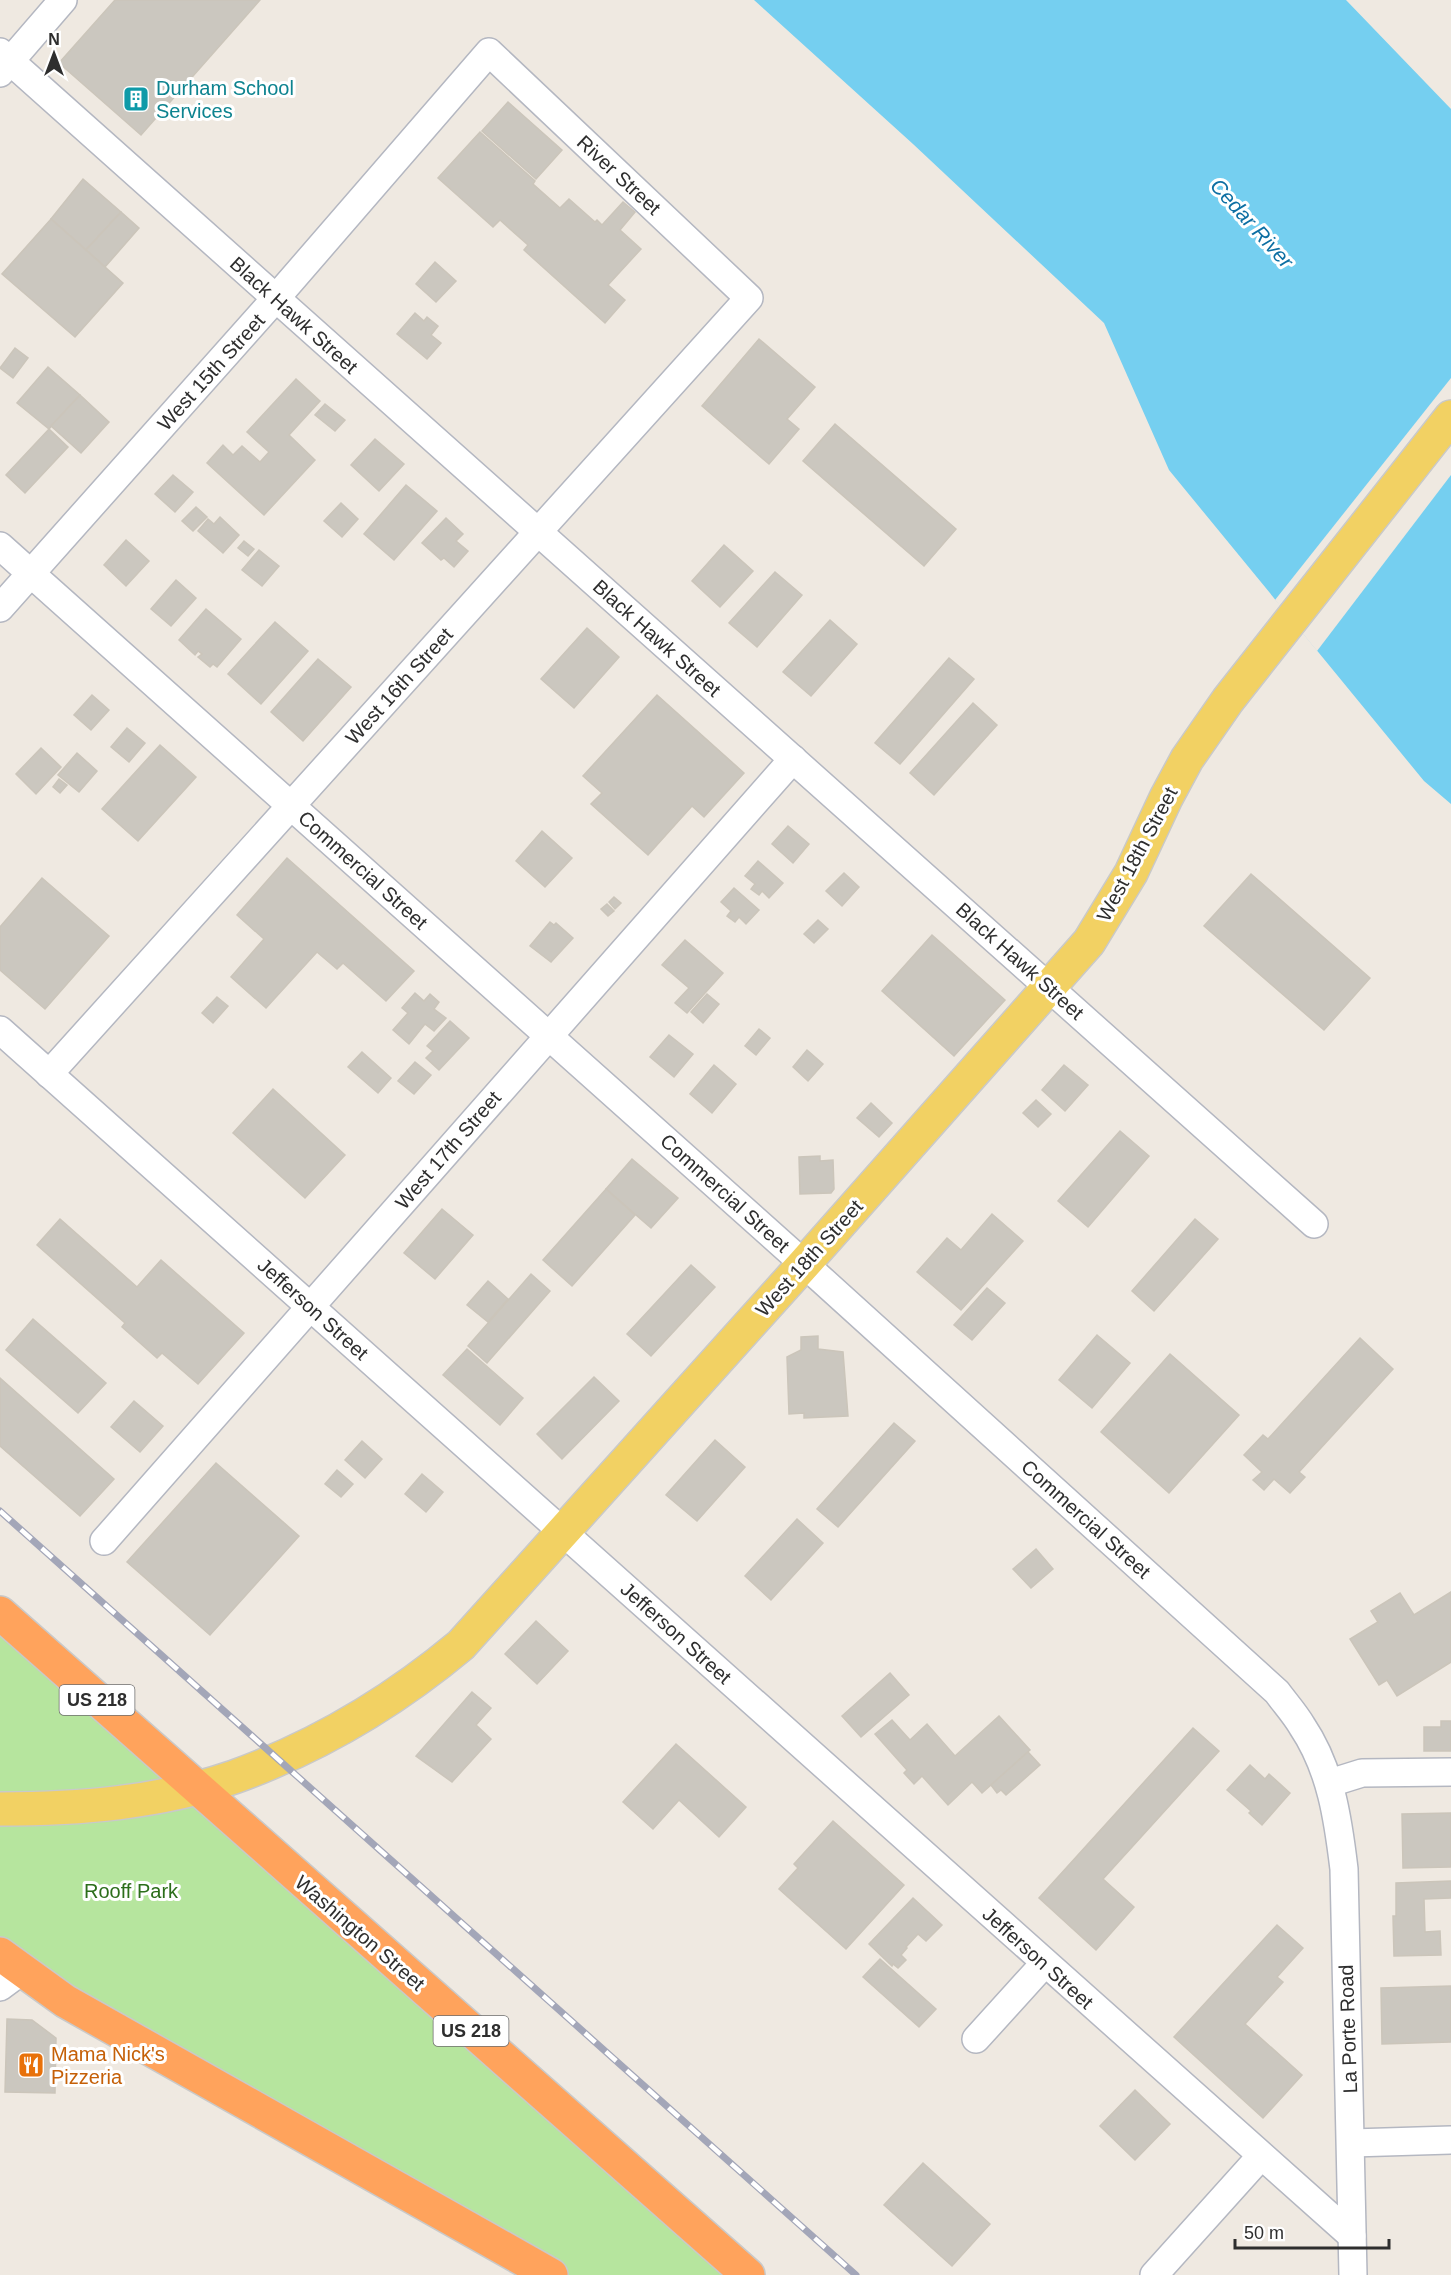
<svg xmlns="http://www.w3.org/2000/svg" width="1451" height="2275" font-family="Helvetica,sans-serif">
<rect width="100%" height="100%" fill="#efe9e1"/>
<polygon fill="#b6e59e" points="0,1603 752,2275 548,2275 0,1954"/>
<polygon fill="#75cff0" points="754,0 1346,0 1451,109 1451,804 1424,781 1169,470 1104,323 913,144"/>
<polygon fill="#efe9e1" points="1451,378 1451,475 1317,651 1275,600"/>
<g fill="#cbc7bf" stroke="#cbc5ba" stroke-width="1.5">
<polygon points="115,0 260,0 141,135 59,63"/>
<polygon points="508,102 562,150 536,179 482,131"/>
<polygon points="480,132 535,181 533,184 560,208 569,199 595,222 597,220 602,225 623,202 635,212 620,230 641,249 608,285 625,300 605,323 524,250 528,245 500,220 493,227 438,178"/>
<polygon points="83,179 121,212 86,250 51,219"/>
<polygon points="121,212 139,228 105,267 86,250"/>
<polygon points="51,219 123,283 75,337 2,274"/>
<polygon points="435,262 456,281 436,302 416,284"/>
<polygon points="415,313 424,321 427,317 438,326 431,335 441,343 427,359 397,334"/>
<polygon points="759,339 815,387 787,419 799,429 769,464 702,406"/>
<polygon points="15,348 28,358 13,378 0,368"/>
<polygon points="48,367 80,395 49,429 17,403"/>
<polygon points="296,379 320,401 289,435 315,460 264,515 207,463 223,445 233,455 242,446 260,462 269,452 247,432"/>
<polygon points="80,395 109,422 81,453 51,426"/>
<polygon points="325,404 345,420 335,431 315,415"/>
<polygon points="835,424 956,529 924,566 803,461"/>
<polygon points="49,429 68,447 25,493 6,475"/>
<polygon points="375,439 404,464 379,491 351,465"/>
<polygon points="173,475 193,492 175,512 155,494"/>
<polygon points="406,485 437,511 394,560 364,534"/>
<polygon points="341,503 358,519 342,537 324,521"/>
<polygon points="196,507 207,517 193,531 182,521"/>
<polygon points="220,517 239,535 223,553 198,531 208,519 214,524"/>
<polygon points="446,518 463,534 456,541 468,551 454,567 444,558 441,560 422,543"/>
<polygon points="126,540 149,561 126,586 104,565"/>
<polygon points="244,541 254,549 248,556 238,548"/>
<polygon points="724,545 753,571 720,607 692,581"/>
<polygon points="259,550 279,566 262,586 242,570"/>
<polygon points="775,572 802,595 757,647 729,623"/>
<polygon points="176,580 196,598 171,626 151,609"/>
<polygon points="206,609 241,639 217,667 213,664 210,667 198,657 202,654 198,651 195,655 179,640"/>
<polygon points="830,620 857,644 811,696 783,672"/>
<polygon points="275,622 308,651 261,704 228,674"/>
<polygon points="587,628 619,657 574,708 541,679"/>
<polygon points="949,658 974,679 900,764 875,743"/>
<polygon points="318,659 351,687 303,741 271,712"/>
<polygon points="92,695 109,710 91,730 74,715"/>
<polygon points="657,695 744,773 704,817 692,806 648,855 591,804 602,793 583,776"/>
<polygon points="973,703 997,725 934,795 910,773"/>
<polygon points="127,728 145,743 129,762 111,747"/>
<polygon points="160,745 196,777 138,841 102,809"/>
<polygon points="41,748 61,767 36,794 16,774"/>
<polygon points="77,753 97,771 79,792 58,775"/>
<polygon points="59,779 67,785 60,793 53,787"/>
<polygon points="788,826 809,844 793,863 772,844"/>
<polygon points="542,831 572,858 545,887 516,861"/>
<polygon points="287,858 414,971 386,1001 343,963 337,969 317,952 266,1008 231,977 264,939 237,915"/>
<polygon points="758,861 783,883 769,898 762,891 759,895 751,889 755,884 745,876"/>
<polygon points="844,873 859,887 842,906 826,891"/>
<polygon points="1251,874 1370,978 1324,1030 1204,926"/>
<polygon points="42,878 109,936 45,1009 0,970 0,927"/>
<polygon points="734,888 759,910 746,924 739,917 735,922 727,916 731,911 721,902"/>
<polygon points="614,897 621,903 615,909 609,902"/>
<polygon points="607,904 614,911 608,916 601,909"/>
<polygon points="818,920 828,929 814,943 804,934"/>
<polygon points="550,922 554,925 556,923 573,938 551,962 530,946"/>
<polygon points="932,935 1005,1000 954,1056 882,991"/>
<polygon points="685,940 723,973 687,1013 675,1003 689,988 662,965"/>
<polygon points="415,993 424,1001 430,994 439,1002 434,1009 446,1018 434,1031 425,1024 409,1044 393,1030 408,1013 402,1008"/>
<polygon points="707,994 719,1004 703,1023 691,1012"/>
<polygon points="217,997 228,1006 213,1023 202,1013"/>
<polygon points="450,1021 469,1038 439,1070 426,1058 433,1051 427,1046"/>
<polygon points="759,1029 770,1038 756,1055 745,1046"/>
<polygon points="669,1035 693,1054 674,1077 650,1057"/>
<polygon points="807,1050 823,1064 808,1081 793,1067"/>
<polygon points="362,1052 391,1078 378,1093 348,1067"/>
<polygon points="415,1062 431,1075 414,1094 398,1081"/>
<polygon points="714,1065 736,1084 712,1113 690,1094"/>
<polygon points="1064,1065 1088,1085 1065,1111 1042,1090"/>
<polygon points="273,1089 345,1155 305,1198 233,1133"/>
<polygon points="1036,1100 1051,1114 1038,1127 1023,1113"/>
<polygon points="871,1103 892,1123 879,1137 857,1118"/>
<polygon points="1120,1131 1149,1156 1088,1227 1058,1201"/>
<polygon points="820,1156 820,1161 833,1160 834,1189 831,1193 800,1194 799,1157"/>
<polygon points="632,1159 678,1198 651,1228 606,1189"/>
<polygon points="606,1189 635,1215 572,1286 543,1260"/>
<polygon points="442,1209 473,1235 435,1279 404,1253"/>
<polygon points="992,1214 1023,1241 961,1310 917,1272 947,1238 961,1250"/>
<polygon points="60,1219 137,1287 161,1260 244,1333 198,1384 162,1353 157,1358 122,1327 125,1323 37,1245"/>
<polygon points="1195,1219 1218,1239 1154,1311 1132,1291"/>
<polygon points="691,1265 715,1287 651,1356 627,1334"/>
<polygon points="531,1274 550,1291 487,1363 468,1346"/>
<polygon points="488,1281 508,1299 488,1322 467,1305"/>
<polygon points="987,1288 1005,1303 972,1340 954,1325"/>
<polygon points="33,1319 106,1383 78,1413 6,1350"/>
<polygon points="1097,1335 1130,1363 1092,1408 1059,1380"/>
<polygon points="818,1336 818,1349 843,1352 848,1416 804,1418 804,1413 789,1414 787,1357 801,1350 801,1337"/>
<polygon points="1360,1338 1393,1369 1299,1472 1305,1477 1290,1493 1274,1479 1264,1490 1253,1480 1262,1472 1244,1455 1263,1435 1268,1439"/>
<polygon points="467,1349 523,1398 500,1425 443,1375"/>
<polygon points="1170,1354 1239,1415 1169,1493 1101,1432"/>
<polygon points="594,1377 619,1401 562,1459 537,1434"/>
<polygon points="0,1378 114,1479 80,1516 0,1446"/>
<polygon points="134,1401 163,1426 140,1452 111,1427"/>
<polygon points="894,1423 915,1441 838,1527 817,1509"/>
<polygon points="715,1440 745,1467 697,1521 666,1495"/>
<polygon points="362,1441 382,1459 365,1478 345,1460"/>
<polygon points="216,1463 299,1536 210,1635 127,1562"/>
<polygon points="337,1470 353,1484 341,1497 325,1484"/>
<polygon points="422,1474 443,1492 426,1512 405,1494"/>
<polygon points="797,1519 823,1543 771,1600 745,1576"/>
<polygon points="1036,1549 1053,1569 1031,1588 1013,1569"/>
<polygon points="1451,1592 1451,1662 1397,1696 1387,1680 1379,1685 1350,1639 1378,1622 1371,1611 1400,1593 1414,1615"/>
<polygon points="536,1621 568,1651 537,1684 505,1654"/>
<polygon points="890,1673 909,1695 861,1737 842,1716"/>
<polygon points="472,1692 491,1708 476,1725 491,1739 452,1782 416,1756"/>
<polygon points="999,1716 1030,1750 982,1793 972,1782 948,1805 922,1776 914,1784 904,1773 907,1770 875,1734 892,1720 910,1740 927,1724 955,1756"/>
<polygon points="1441,1721 1451,1721 1451,1751 1424,1751 1424,1727 1441,1727"/>
<polygon points="1193,1728 1219,1751 1103,1879 1134,1907 1096,1950 1039,1898"/>
<polygon points="676,1744 746,1807 719,1837 679,1800 653,1829 623,1802"/>
<polygon points="1028,1752 1040,1765 1006,1795 1001,1790 997,1793 991,1785"/>
<polygon points="1250,1765 1265,1779 1269,1774 1290,1793 1262,1825 1249,1813 1251,1811 1227,1790"/>
<polygon points="1451,1813 1451,1867 1403,1868 1402,1814"/>
<polygon points="833,1821 904,1885 846,1949 779,1889 798,1868 794,1864"/>
<polygon points="1451,1881 1451,1898 1424,1899 1425,1932 1440,1931 1441,1955 1394,1956 1393,1916 1396,1916 1396,1883"/>
<polygon points="913,1898 942,1925 926,1941 918,1934 906,1947 907,1948 901,1955 906,1960 898,1968 893,1964 892,1966 869,1944"/>
<polygon points="1277,1925 1303,1948 1277,1977 1283,1982 1245,2024 1302,2075 1263,2118 1174,2037"/>
<polygon points="880,1959 936,2009 919,2027 863,1977"/>
<polygon points="1451,1986 1451,2042 1382,2044 1381,1988"/>
<polygon points="7,2019 32,2020 56,2038 55,2093 5,2092"/>
<polygon points="1135,2090 1170,2124 1135,2160 1100,2126"/>
<polygon points="923,2163 990,2224 952,2266 884,2205"/>
</g>
<g fill="none" stroke-linecap="round" stroke-linejoin="round">
<defs>
<g id="minor">
<polyline points="0,52 1314,1224"/>
<polyline points="0,73 63,0"/>
<path d="M0,546L822,1280L1277,1692C1285,1703 1295,1714 1302,1726C1331,1769 1338,1819 1344,1869L1353,2275"/>
<polyline points="0,608 276,298 489,52 749,298 49,1074"/>
<polyline points="0,1030 1352,2236"/>
<polyline points="104,1541 793,759"/>
<polyline points="1330,1783 1362,1773 1451,1772"/>
<polyline points="0,1987 23,1970"/>
<polyline points="976,2039 1044,1964"/>
<polyline points="1352,2143 1451,2140"/>
<polyline points="1154,2275 1261,2156"/>
</g>
<path id="major" d="M0,1809C78,1809 159,1803 234,1777C317,1747 394,1701 461,1645L804,1264L1089,942L1131,873L1166,798L1187,759L1228,700L1451,417"/>
<g id="highway">
<polyline points="0,1613 748,2275"/>
<polyline points="0,1954 65,2001 551,2275"/>
</g>
</defs>
<use href="#minor" stroke="#b4b7c1" stroke-width="30"/>
<use href="#major" stroke="#c9c9c9" stroke-width="36"/>
<use href="#highway" stroke="#c9c9c9" stroke-width="36"/>
<use href="#minor" stroke="#fff" stroke-width="27"/>
<use href="#major" stroke="#f2d163" stroke-width="33"/>
<use href="#highway" stroke="#ffa35c" stroke-width="33"/>
<defs>
<polyline id="rail" points="0,1511 856,2275"/>
</defs>
<use href="#rail" stroke="#a3a6b8" stroke-width="7"/>
<use href="#rail" stroke="#fff" stroke-width="4.5" stroke-dasharray="14" stroke-linecap="butt"/>
</g>
<defs>
<symbol id="building-square" viewBox="-11 -11 22 22"><rect x="-9" y="-9" width="18" height="18" rx="4" fill="#0f9aa8" stroke="#fff"/><path d="M-4-6H4V6H1V3H-1V6H-4ZM-2.5-4.3h1.7v1.8h-1.7ZM.8-4.3h1.7v1.8H.8ZM-2.5-1h1.7V.8h-1.7ZM.8-1h1.7V.8H.8Z" fill="#fff"/></symbol>
<symbol id="restaurant-square" viewBox="-11 -11 22 22"><rect x="-9" y="-9" width="18" height="18" rx="4" fill="#e8710a" stroke="#fff"/><path d="M-5-6h1v4h1v-4h1v4h1v-4h1v5L-1.5 .5V6h-2V.5L-5-1ZM5-6V6H3V1.5H1.5Q1.5-4 5-6Z" fill="#fff"/></symbol>
</defs>
<g fill-rule="evenodd">
<use href="#building-square" x="121" y="84" width="30" height="30"/>
<use href="#restaurant-square" x="16" y="2050" width="30" height="30"/>
</g>
<g text-anchor="middle" dominant-baseline="central" stroke-width="6" stroke-linejoin="round" paint-order="stroke">
<g fill="#fff" stroke="#6d6d6d" stroke-width="1.5">
<rect x="59.5" y="1685" width="75" height="30" rx="4.5"/>
<rect x="433.5" y="2016" width="75" height="30" rx="4.5"/>
</g>
<g font-size="18" font-weight="bold" fill="#2e2e2e">
<text x="97" y="1700">US 218</text>
<text x="471" y="2031">US 218</text>
</g>
<g font-size="20" fill="#0d838f" stroke="#fff" text-anchor="start">
<text x="156" y="88">Durham School<tspan x="156" dy="23">Services</tspan></text>
</g>
<g font-size="20" fill="#2e2e2e" stroke="#fff">
<text transform="translate(619 175) rotate(43)">River Street</text>
<text transform="translate(294 315) rotate(42)">Black Hawk Street</text>
<text transform="translate(211 372) rotate(-48)">West 15th Street</text>
<text transform="translate(657 638) rotate(42)">Black Hawk Street</text>
<text transform="translate(399 686) rotate(-48)">West 16th Street</text>
<text transform="translate(1137 854) rotate(-62)">West 18th Street</text>
<text transform="translate(363 870) rotate(42)">Commercial Street</text>
<text transform="translate(1020 961) rotate(42)">Black Hawk Street</text>
<text transform="translate(448 1150) rotate(-49)">West 17th Street</text>
<text transform="translate(725 1193) rotate(42)">Commercial Street</text>
<text transform="translate(809 1258) rotate(-48)">West 18th Street</text>
<text transform="translate(313 1309) rotate(42)">Jefferson Street</text>
<text transform="translate(1086 1519) rotate(42)">Commercial Street</text>
<text transform="translate(676 1633) rotate(42)">Jefferson Street</text>
<text transform="translate(360 1933) rotate(41)">Washington Street</text>
<text transform="translate(1038 1958) rotate(42)">Jefferson Street</text>
<text transform="translate(1348 2029) rotate(-92)">La Porte Road</text>
</g>
<g font-size="20" fill="#2c6e1b" stroke="#fff">
<text x="131" y="1891">Rooff Park</text>
</g>
<g font-size="20" fill="#c56008" stroke="#fff" text-anchor="start">
<text x="51" y="2054">Mama Nick's<tspan x="51" dy="23">Pizzeria</tspan></text>
</g>
<g font-size="21" font-style="italic" fill="#0d6fa3" stroke="#fff">
<text transform="translate(1252 223) rotate(48)">Cedar River</text>
</g>
</g>
<g transform="translate(54 54)" stroke="#ffffff" stroke-width="4.5" paint-order="stroke">
<path d="M0-4.5L10 22L0 15L-10 22Z" fill="#2e2e2e"/>
<text y="-9" font-size="16" font-weight="bold" text-anchor="middle" fill="#2e2e2e">N</text>
</g>
<path d="M1235 2239v9h154v-9" fill="none" stroke="#2e2e2e" stroke-width="3"/>
<text x="1244" y="2239" font-size="18" fill="#2e2e2e" stroke="#ffffff" stroke-width="4.5" paint-order="stroke">50 m</text>
</svg>
